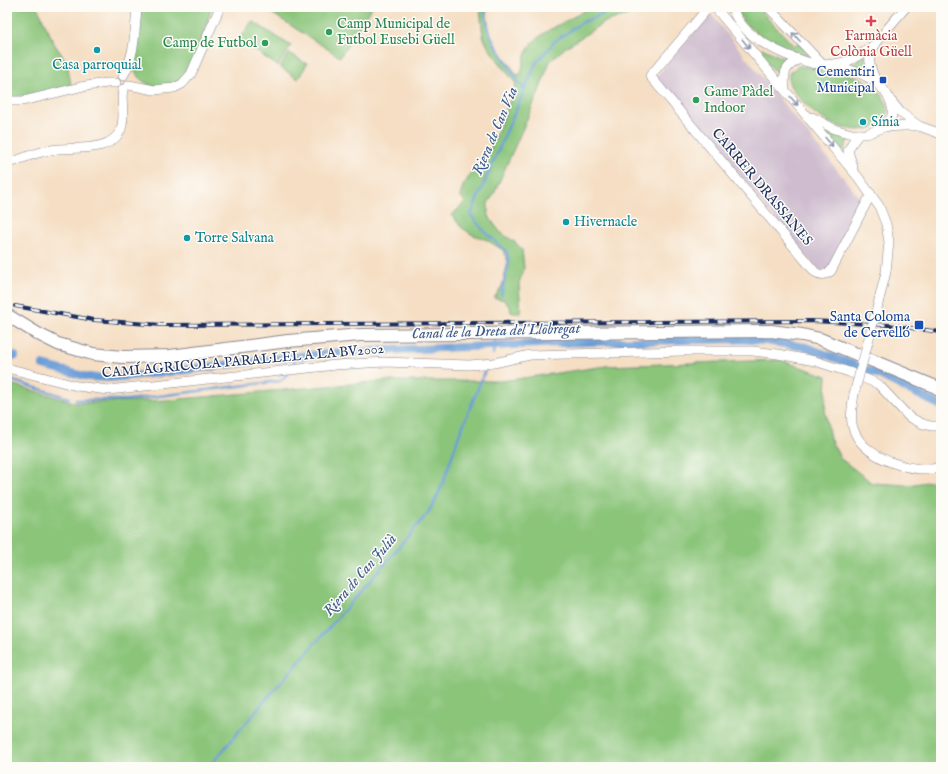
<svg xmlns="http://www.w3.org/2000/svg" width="948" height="774" font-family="'IM FELL English',serif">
<rect width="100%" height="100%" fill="#fdfcf7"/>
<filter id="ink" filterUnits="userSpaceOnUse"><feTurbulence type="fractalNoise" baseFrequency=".025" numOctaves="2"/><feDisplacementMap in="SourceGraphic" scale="8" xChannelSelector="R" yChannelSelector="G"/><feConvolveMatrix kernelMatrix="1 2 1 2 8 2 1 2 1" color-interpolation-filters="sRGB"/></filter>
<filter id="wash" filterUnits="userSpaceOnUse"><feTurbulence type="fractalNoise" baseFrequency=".012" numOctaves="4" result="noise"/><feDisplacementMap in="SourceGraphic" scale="16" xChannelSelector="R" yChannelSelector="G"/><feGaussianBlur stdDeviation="0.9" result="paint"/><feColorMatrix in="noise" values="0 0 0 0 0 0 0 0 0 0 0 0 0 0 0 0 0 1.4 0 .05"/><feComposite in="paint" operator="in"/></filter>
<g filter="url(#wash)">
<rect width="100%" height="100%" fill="#f5dec3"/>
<polygon fill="#cfbdcf" points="710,13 863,202 830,274 819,272 656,77"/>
<g fill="#8bc57a" stroke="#537a6c">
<polygon points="7,7 37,7 55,45 67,62 71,85 30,96 7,96"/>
<path d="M141,7H212C207,22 194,66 185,76C177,84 161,88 150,85C144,83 135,75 133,68C131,57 139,20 141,7Z"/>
<polygon points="262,7 372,7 340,57"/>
<polygon points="591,7 655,7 656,9 634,13 605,22 566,47 550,61 538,94 493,196 488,203 488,213 491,220 500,232 516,243 522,250 524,268 519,283 521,313 514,313 511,312 510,306 507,304 505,300 494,298 502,286 508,262 503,250 487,240 471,234 461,227 452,215 465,202 460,195 463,186 472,172 488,153 494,141 516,84 488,47 483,36 480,8 486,8 489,28 494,42 517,75 521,74 525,55 532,43 544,33"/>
<polygon points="737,7 757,7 794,46 799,42 811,58 788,50 760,36 743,22"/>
<polygon points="252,21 291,46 278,66 239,40"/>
<polygon points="762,48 787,60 778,73 776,73 761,55 760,51"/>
<polygon points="289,53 307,64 298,79 280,67"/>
<polygon points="865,54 867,71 851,65 852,64"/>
<path d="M798,66H801C820,69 841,70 858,77C872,83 902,108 881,123C858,139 824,124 807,106C802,101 790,88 789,82C788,79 789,76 789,73Z"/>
<polygon points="827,131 849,138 843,152 842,152 826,132"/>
<polygon points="780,360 827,376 825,410 830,439 841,459 872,483 908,485 933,481 941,477 941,767 7,767 7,383 77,403 169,400 385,381 502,381 606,366"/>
</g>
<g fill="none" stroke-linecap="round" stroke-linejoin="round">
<g stroke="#6b9dd6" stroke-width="2.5">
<polyline points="484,7 488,29 495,45 524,90"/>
<polyline points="501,295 509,262 507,252 483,230 471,215 474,207 536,63 555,41 581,23 620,7"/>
<polyline points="493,354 495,340"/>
<polyline points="292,368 296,357"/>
<polyline points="7,379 69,398"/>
<polyline points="76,400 127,400 280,381 290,372"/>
<polyline points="209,767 261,705 363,589 427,514 436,499 443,483 458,438 485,371"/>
</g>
<g stroke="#6b9dd6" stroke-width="8">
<polyline points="7,354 15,356"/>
<polyline points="43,365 88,377 109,378 161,373 290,357 345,352 585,342 737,339 766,341 806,347 875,373 941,406"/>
</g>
</g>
</g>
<g filter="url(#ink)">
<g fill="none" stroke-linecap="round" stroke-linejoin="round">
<defs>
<g id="minor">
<polyline points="717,7 718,11 858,177 879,206 886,224 889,242 886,272 876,312"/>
<path d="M732,7C740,37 784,56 811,63C826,66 841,66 856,72C870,77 886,87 891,103C892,107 893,111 892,115C891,120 887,123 884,127"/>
<path d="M768,7L823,65C851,63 854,59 876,44"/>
<path d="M708,8L650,76L815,272C821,276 826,275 831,271L871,194"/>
<path d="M123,76C135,56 135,30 137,7"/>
<path d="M877,82C872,73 867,62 871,52C876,40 897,18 906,7"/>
<polyline points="129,85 154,90 174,88 182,84 191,74 220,7"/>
<path d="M785,90C783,73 784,68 799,59"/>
<polyline points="7,101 23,101 80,87 107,83 116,83"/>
<polyline points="892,102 901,113 919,126"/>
<polyline points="812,117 834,129 852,134 867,134 884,127 904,126 919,126 941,134"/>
<path d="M7,164C21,159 36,152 51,150C73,146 111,154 121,129C126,116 120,102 123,89"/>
<polyline points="853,167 848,151 852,143 859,134"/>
<polyline points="7,368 77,386 108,390 336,365 384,362 469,365 494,363 530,355 684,351 753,351 778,354 815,361 849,372 878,384 909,417 923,424 931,426 941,426"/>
<path d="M854,394C852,407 849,421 855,433C866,459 916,475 941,467"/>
</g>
<polyline id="major" points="7,315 38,334 58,344 93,354 122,357 170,356 288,341 361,335 771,331 802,335 820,339 936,387 941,392"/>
</defs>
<use href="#minor" stroke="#888690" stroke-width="10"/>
<use href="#major" stroke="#888690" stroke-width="14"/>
<use href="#minor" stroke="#fff" stroke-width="9"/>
<use href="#major" stroke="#fff" stroke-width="12"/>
<defs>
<polyline id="rail" points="15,306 94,320 162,325 812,321 888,325 941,332"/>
</defs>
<use href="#rail" stroke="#1b2f5e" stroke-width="4"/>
<use href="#rail" stroke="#fdfcf7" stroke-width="2.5" stroke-dasharray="8" stroke-linecap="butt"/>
<defs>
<polyline id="minor-bridge" points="854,394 876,312"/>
</defs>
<use href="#minor-bridge" stroke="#888690" stroke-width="10" stroke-linecap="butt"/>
<use href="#minor-bridge" stroke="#fff" stroke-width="9"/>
</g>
<defs><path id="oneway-shaft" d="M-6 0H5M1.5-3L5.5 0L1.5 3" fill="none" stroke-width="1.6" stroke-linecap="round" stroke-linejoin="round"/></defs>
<g stroke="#8d97ae">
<use href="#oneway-shaft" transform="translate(796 37) rotate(-134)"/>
<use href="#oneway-shaft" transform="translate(746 44) rotate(51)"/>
<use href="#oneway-shaft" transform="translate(794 101) rotate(49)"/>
<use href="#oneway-shaft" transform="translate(829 142) rotate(50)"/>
</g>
</g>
<path fill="#e0444e" stroke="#fdfcf7" stroke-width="1.5" d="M869 15h4v4h4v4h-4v4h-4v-4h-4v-4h4z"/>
<g fill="#2e9e5b" stroke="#fdfcf7" stroke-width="1.5">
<circle cx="329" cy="32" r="4"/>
<circle cx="265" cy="43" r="4"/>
<circle cx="696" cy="100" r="4"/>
</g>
<g fill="#0f9aa8" stroke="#fdfcf7" stroke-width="1.5">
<circle cx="97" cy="50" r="4"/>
<circle cx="863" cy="122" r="4"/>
<circle cx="566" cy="222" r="4"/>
<circle cx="187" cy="238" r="4"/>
</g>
<g fill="#1a4fb4" stroke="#fdfcf7" stroke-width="1.5">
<rect x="879" y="76" width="8" height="8" rx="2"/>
<rect x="914" y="320" width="10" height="10" rx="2"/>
</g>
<g text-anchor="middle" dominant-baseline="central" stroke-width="3" stroke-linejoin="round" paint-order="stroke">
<g font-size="14" fill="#27864d" stroke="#fdfcf7" text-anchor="start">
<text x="337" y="24">Camp Municipal de<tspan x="337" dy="16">Futbol Eusebi Güell</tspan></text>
<text x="257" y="43" text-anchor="end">Camp de Futbol</text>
<text x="704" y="92">Game Pàdel<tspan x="704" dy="16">Indoor</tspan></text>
</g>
<g font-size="14" fill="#be3a42" stroke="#fdfcf7">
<text x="871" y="36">Farmàcia<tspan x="871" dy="16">Colònia Güell</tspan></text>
</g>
<g font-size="14" fill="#0d838f" stroke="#fdfcf7" text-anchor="start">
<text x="97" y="65" text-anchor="middle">Casa parroquial</text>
<text x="871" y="122">Sínia</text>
<text x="574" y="222">Hivernacle</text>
<text x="195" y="238">Torre Salvana</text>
</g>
<g font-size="14" fill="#164399" stroke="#fdfcf7" text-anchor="end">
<text x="875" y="72">Cementiri<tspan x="875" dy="16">Municipal</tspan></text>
<text x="910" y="317">Santa Coloma<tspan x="910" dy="16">de Cervelló</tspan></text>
</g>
<g font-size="14" fill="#1b2f5e" stroke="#fdfcf7">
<text transform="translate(762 187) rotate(50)">CARRER DRASSANES</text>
<text transform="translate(243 361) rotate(-5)">CAMÍ AGRICOLA PARAL·LEL A LA BV2002</text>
</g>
<g font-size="15" font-style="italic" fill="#3b5b8e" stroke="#fdfcf7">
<text transform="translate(495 131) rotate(-67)">Riera de Can Via</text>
<text transform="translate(496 331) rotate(-2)">Canal de la Dreta del Llobregat</text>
<text transform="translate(360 575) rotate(-49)">Riera de Can Julià</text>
</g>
</g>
<rect width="948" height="774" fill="none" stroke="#fdfcf7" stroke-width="24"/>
</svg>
